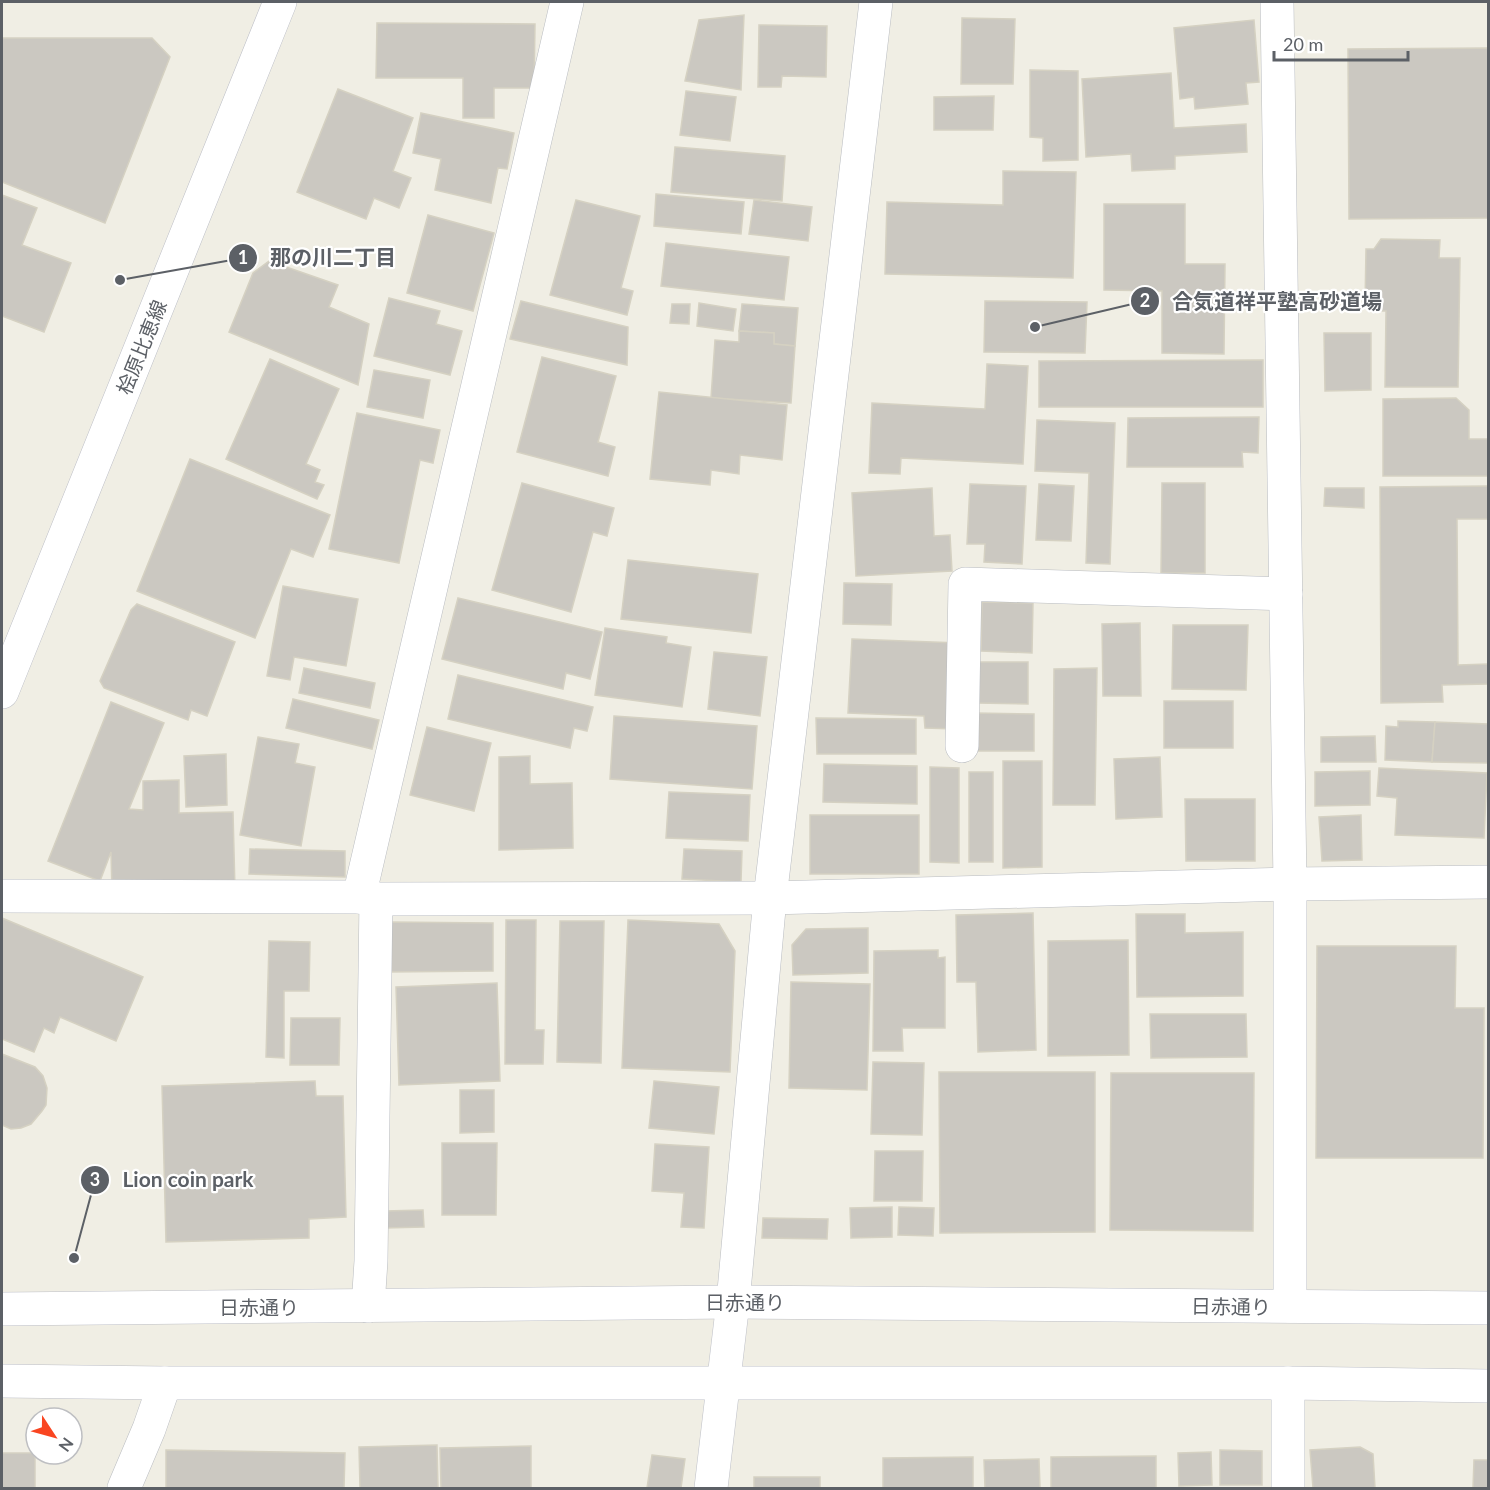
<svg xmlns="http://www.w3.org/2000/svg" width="1490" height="1490" font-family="Lato,'Noto Sans JP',sans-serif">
<rect width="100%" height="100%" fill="#f0eee4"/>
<g fill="#cbc8c1" stroke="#d5d1c2" stroke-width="1.5">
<polygon points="744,15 741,90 685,81 699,20"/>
<polygon points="962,18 1015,19 1013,84 961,84"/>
<polygon points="1254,20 1259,82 1246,83 1248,104 1195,109 1194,97 1180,99 1174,28"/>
<polygon points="377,23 535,24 534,88 494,88 494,118 463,118 463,78 376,78"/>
<polygon points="759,25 827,26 826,77 782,76 781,87 758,87"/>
<polygon points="2,38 152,38 170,57 105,223 2,182"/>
<polygon points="1488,48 1488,218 1349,219 1348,49"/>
<polygon points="1030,70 1078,71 1078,160 1043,161 1043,138 1030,137"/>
<polygon points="1171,73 1174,128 1246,124 1247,152 1175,156 1175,169 1132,171 1131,154 1086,157 1082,79"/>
<polygon points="338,89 413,118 393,171 411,178 399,208 374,198 366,219 297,192"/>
<polygon points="686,91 736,97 730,141 680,135"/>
<polygon points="994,96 993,130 934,130 934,97"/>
<polygon points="421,113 514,133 507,169 498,168 491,203 435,190 441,159 413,153"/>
<polygon points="675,147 785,156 782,201 671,192"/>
<polygon points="1003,171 1076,172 1073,278 885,274 887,202 1003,205"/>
<polygon points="656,194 744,202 741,234 654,226"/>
<polygon points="2,195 37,208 22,245 71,263 44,332 2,316"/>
<polygon points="576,200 640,216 621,288 633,291 627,315 550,295"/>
<polygon points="754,200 812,207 808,241 749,234"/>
<polygon points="1104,204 1185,204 1185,264 1225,264 1224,354 1162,353 1162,291 1104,290"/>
<polygon points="428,215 494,233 473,311 407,293"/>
<polygon points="1381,239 1440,240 1439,258 1460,258 1458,387 1385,387 1386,311 1376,311 1365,304 1366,249 1374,249"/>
<polygon points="666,243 789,257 784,300 661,286"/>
<polygon points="269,261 338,285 329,307 369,324 358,385 229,332 253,273"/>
<polygon points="389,298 440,311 436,324 462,331 450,375 374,356"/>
<polygon points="521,301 628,327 627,365 510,339"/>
<polygon points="985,301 1087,302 1085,353 984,352"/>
<polygon points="699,303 736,309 733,331 697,326"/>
<polygon points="672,304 690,304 689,324 670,323"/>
<polygon points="742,304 798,308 795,346 774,344 774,333 739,331"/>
<polygon points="739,331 774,333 774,344 795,346 791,403 711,398 715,340 739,342"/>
<polygon points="1324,333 1371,333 1371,390 1325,391"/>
<polygon points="542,357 616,376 598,442 615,447 608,476 517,452"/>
<polygon points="270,359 339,389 306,464 320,470 315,482 324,485 317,499 226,459"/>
<polygon points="1263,360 1263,407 1039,407 1039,361"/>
<polygon points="987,364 1028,366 1023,464 901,458 900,474 869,473 872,403 985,409"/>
<polygon points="374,370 430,380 423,418 367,407"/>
<polygon points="659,392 787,405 782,460 740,455 739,474 711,470 710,485 650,479"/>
<polygon points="1456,398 1469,410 1469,439 1488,439 1488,476 1383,476 1383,399"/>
<polygon points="357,413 440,430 433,463 420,460 399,563 329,549"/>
<polygon points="1259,417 1258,453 1242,452 1243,467 1127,467 1128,418"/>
<polygon points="1037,420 1115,423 1110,564 1086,563 1089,473 1035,471"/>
<polygon points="190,459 330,515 313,557 291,549 255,638 137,591"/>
<polygon points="522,483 614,508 607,536 593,532 571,612 492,590"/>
<polygon points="1162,483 1205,483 1205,573 1161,573"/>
<polygon points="970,484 1026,486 1022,564 984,562 985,544 967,544"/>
<polygon points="1039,484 1074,486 1071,541 1036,540"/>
<polygon points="1488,486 1488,519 1457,519 1458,665 1488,664 1488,684 1442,685 1443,702 1381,703 1380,487"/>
<polygon points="932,488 934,536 950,535 952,571 856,576 852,493"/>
<polygon points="1325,488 1364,488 1364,508 1324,506"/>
<polygon points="628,560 758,574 751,633 621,619"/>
<polygon points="844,583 892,584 891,625 843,624"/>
<polygon points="283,586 358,599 346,666 294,657 290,680 267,676"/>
<polygon points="458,598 602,632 590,679 566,673 563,689 442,659"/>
<polygon points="982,602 1033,603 1032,653 981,651"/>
<polygon points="137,604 235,642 207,716 191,710 188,720 104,688 100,681 131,610"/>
<polygon points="1140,623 1141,696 1103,696 1102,624"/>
<polygon points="1173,625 1248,625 1246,690 1172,689"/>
<polygon points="605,628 667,637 666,643 691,647 682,707 595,695"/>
<polygon points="852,639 959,643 955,729 925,728 924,716 848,713"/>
<polygon points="714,652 767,657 760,716 708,709"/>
<polygon points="977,662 1028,662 1028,704 976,703"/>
<polygon points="304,668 375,683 370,708 299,693"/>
<polygon points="1097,668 1095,805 1053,805 1054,669"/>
<polygon points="458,675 593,707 587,731 574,728 570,748 448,719"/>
<polygon points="293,699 379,720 372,749 286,728"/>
<rect x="1164" y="701" width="69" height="47"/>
<polygon points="111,702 164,723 129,809 143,810 143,781 179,780 179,813 233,812 235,890 112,893 111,852 100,881 48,861"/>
<polygon points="974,713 1034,714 1034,751 973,751"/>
<polygon points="614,716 757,726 752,789 610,779"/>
<polygon points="816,718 916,719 916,754 817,754"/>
<polygon points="1398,721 1435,722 1432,762 1385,760 1386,726 1398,727"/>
<polygon points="1435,722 1488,724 1488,763 1432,762"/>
<polygon points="427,727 491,743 474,811 410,795"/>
<polygon points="1375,736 1376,762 1321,762 1321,737"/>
<polygon points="258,737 299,744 295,763 315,767 301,846 240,835"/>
<polygon points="226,754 227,805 186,807 184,756"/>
<polygon points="530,756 530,784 572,783 573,848 499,850 499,757"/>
<polygon points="1160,757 1162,817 1116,819 1114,759"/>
<polygon points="1003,761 1042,761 1042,867 1003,868"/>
<polygon points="824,764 917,766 917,804 823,802"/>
<polygon points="930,767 959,768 959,863 930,862"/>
<polygon points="1379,768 1487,773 1484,838 1395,835 1397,798 1377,796"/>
<polygon points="1370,771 1370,805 1315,806 1315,772"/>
<rect x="969" y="772" width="24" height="90"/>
<polygon points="669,792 750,795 748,841 666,838"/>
<polygon points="1185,799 1255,799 1255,861 1186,861"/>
<rect x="810" y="815" width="109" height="59"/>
<polygon points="1361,815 1362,860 1322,861 1319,817"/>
<polygon points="250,849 345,851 345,877 249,874"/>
<polygon points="684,849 742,851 741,882 682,879"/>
<polygon points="1033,913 1036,1050 978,1052 976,982 957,982 956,915"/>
<polygon points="1136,914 1185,914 1185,933 1243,932 1243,996 1137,997"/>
<polygon points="2,918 143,977 116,1041 60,1017 54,1033 44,1028 34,1052 2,1039"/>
<polygon points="506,920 536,920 535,1030 544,1030 543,1064 505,1064"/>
<polygon points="628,920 719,924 735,951 730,1072 622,1068"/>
<polygon points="560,921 604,921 601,1063 557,1062"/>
<polygon points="388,922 493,923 493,971 388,972"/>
<polygon points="868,928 868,973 793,975 792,945 806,929"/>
<polygon points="1128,940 1129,1055 1048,1056 1048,941"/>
<polygon points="269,941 310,942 309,991 284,991 284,1058 266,1057"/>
<polygon points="1317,946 1456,946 1455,1008 1484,1008 1483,1158 1316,1158"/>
<polygon points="938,950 938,958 945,957 945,1028 902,1028 903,1051 873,1051 874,951"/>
<polygon points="791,982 870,984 867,1090 789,1088"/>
<polygon points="497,983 500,1081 399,1085 396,987"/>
<polygon points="1150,1014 1246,1014 1247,1057 1151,1058"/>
<polygon points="291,1018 340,1018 339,1065 290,1065"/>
<polygon points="2,1054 35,1067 43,1076 47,1088 46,1105 42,1111 31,1124 21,1128 11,1129 2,1125"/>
<polygon points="873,1062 924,1063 922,1135 871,1134"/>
<polygon points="939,1072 1095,1072 1095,1232 940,1233"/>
<polygon points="1111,1073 1254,1073 1253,1231 1110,1230"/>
<polygon points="315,1081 316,1096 343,1096 346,1217 309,1219 309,1238 166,1242 162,1086"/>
<polygon points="654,1081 719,1087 714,1134 649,1128"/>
<polygon points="460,1090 494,1090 494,1132 460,1133"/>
<polygon points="442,1143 497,1143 496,1215 442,1215"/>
<polygon points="655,1144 709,1147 704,1228 681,1227 684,1193 652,1191"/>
<polygon points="875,1151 923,1151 922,1201 874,1201"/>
<polygon points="892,1207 892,1237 851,1238 850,1208"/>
<polygon points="899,1207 934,1208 933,1236 898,1235"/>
<polygon points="423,1210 424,1227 385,1228 385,1211"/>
<polygon points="763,1218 828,1219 827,1239 762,1238"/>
<polygon points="437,1445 438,1488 360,1488 359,1447"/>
<polygon points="531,1446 531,1488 441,1488 440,1448"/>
<polygon points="1360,1447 1373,1454 1375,1488 1313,1488 1310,1450"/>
<polygon points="166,1450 345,1453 344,1488 166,1488"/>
<polygon points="1220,1450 1262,1451 1262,1485 1220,1485"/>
<polygon points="1211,1452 1212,1485 1179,1486 1178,1453"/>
<rect x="2" y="1453" width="33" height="35"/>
<polygon points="652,1455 685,1459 681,1488 647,1488"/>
<polygon points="1156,1456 1156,1488 1051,1488 1051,1457"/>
<polygon points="973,1457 973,1488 883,1488 883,1458"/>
<polygon points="1039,1459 1040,1488 985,1488 984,1460"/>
<polygon points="1474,1460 1488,1460 1488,1488 1473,1488"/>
<rect x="754" y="1477" width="66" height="11"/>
</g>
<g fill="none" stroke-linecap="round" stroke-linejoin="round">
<defs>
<g id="street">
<polyline points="1277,2 1290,884 1290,1306"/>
<polyline points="962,746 965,584 1286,594"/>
<polyline points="2,896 359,897 376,899 770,898 1290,884 1488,882"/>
<polyline points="359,897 567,2"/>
<polyline points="733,1302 770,898 876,2"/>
<polyline points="368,1306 371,1261 376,899"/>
<polyline points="1288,1383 1288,1488"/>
<polyline points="124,1488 149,1429 165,1383"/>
</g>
<g id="secondary">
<polyline points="2,692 280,2"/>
<polyline points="2,1309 733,1302 1488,1308"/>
<polyline points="2,1381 165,1383 1288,1383 1488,1386"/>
<polyline points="711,1488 733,1302"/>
</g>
</defs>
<use href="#street" stroke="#b9bcc1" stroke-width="34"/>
<use href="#secondary" stroke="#bdbfc7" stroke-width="34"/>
<use href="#street" stroke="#fff" stroke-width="33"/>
<use href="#secondary" stroke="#fff" stroke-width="33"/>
</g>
<g text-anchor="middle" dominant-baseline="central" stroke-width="4.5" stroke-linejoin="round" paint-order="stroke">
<g font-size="20" fill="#5c6066" stroke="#fff">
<text transform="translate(141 347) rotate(-68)">桧原比恵線</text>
<text x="745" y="1302">日赤通り</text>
<text transform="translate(1231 1306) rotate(1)">日赤通り</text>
<text x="259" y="1307">日赤通り</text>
</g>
</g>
<path fill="none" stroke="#5c6066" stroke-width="2" d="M120 280L243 258M1035 327L1145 301M74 1258L95 1180"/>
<g fill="#5c6066" stroke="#fff" stroke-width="2">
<circle cx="120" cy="280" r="6"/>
<circle cx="1035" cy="327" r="6"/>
<circle cx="74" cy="1258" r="6"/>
<circle cx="243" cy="258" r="15"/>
<circle cx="1145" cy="301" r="15"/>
<circle cx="95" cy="1180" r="15"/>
</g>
<g font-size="18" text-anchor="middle" font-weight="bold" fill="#fff">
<text x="243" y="264">1</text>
<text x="1145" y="307">2</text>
<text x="95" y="1186">3</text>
</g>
<g font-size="21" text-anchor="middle" font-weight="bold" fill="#5c6066" stroke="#fff" stroke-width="4.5" stroke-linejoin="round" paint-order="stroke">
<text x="333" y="265">那の川二丁目</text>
<text x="1277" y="309">合気道祥平塾高砂道場</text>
<text x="188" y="1187">Lion coin park</text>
</g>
<rect width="1490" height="1490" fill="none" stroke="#5c6066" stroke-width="6"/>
<g transform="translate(54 1436) rotate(126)"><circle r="28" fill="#ffffff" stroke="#bebfc2" stroke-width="1.5"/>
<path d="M0-4.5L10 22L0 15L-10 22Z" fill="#f94521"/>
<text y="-9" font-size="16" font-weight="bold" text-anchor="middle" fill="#5c6066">N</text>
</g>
<path d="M1274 51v9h134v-9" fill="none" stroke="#5c6066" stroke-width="3"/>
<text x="1283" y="51" font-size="18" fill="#5c6066" stroke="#ffffff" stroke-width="4.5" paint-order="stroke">20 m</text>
</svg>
